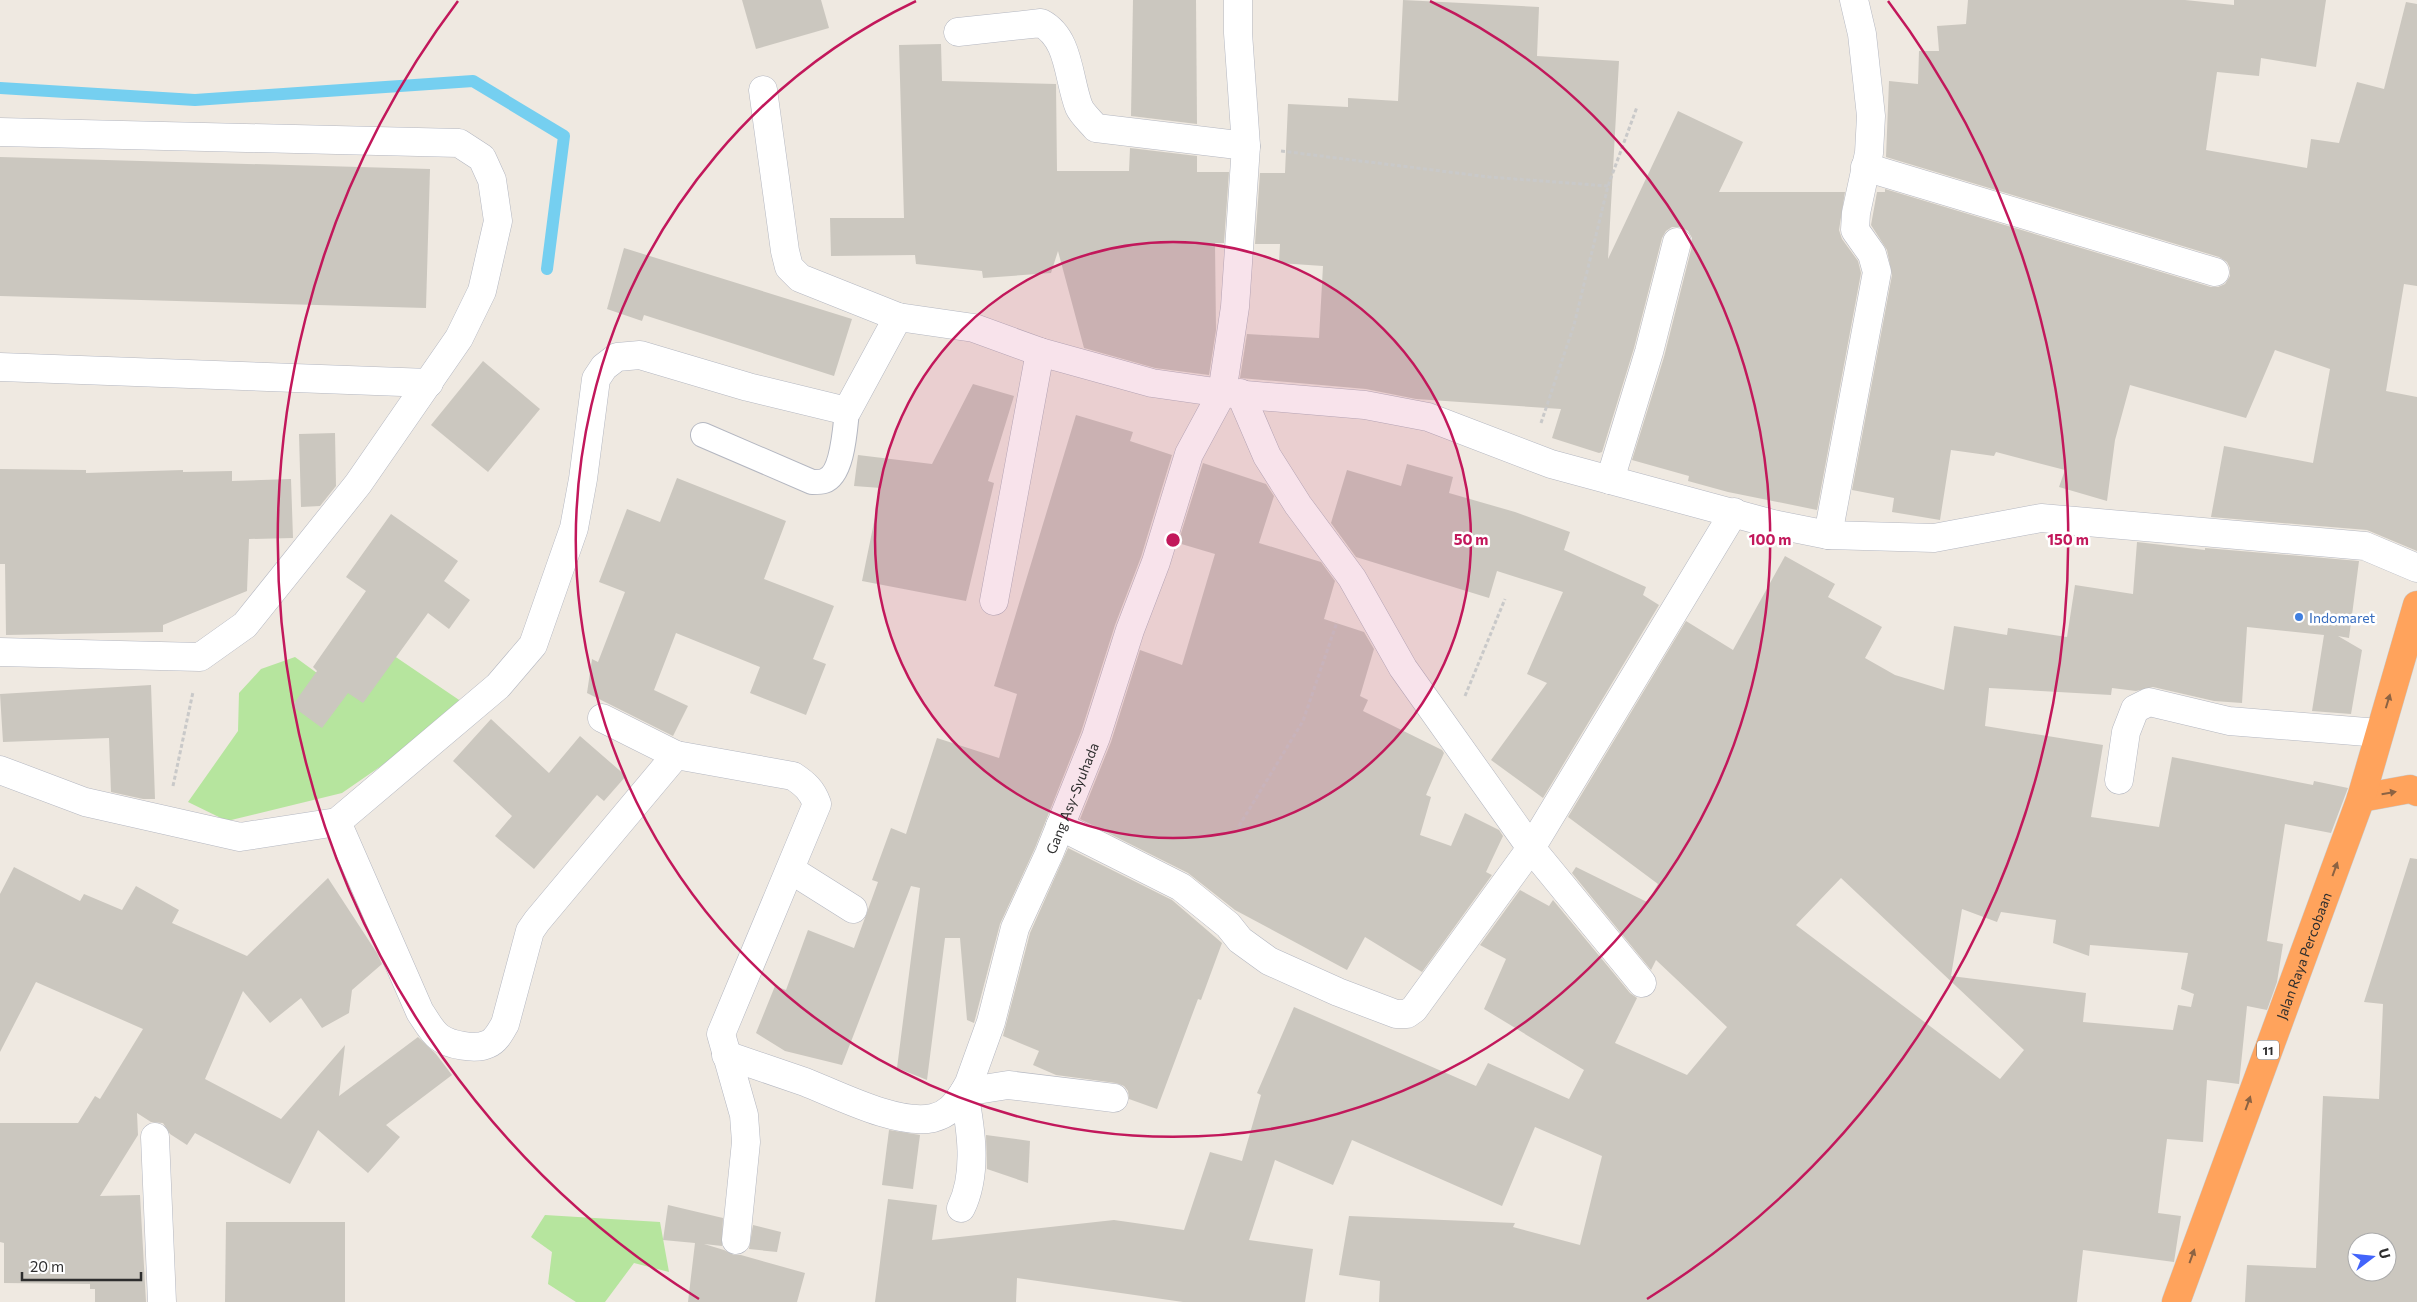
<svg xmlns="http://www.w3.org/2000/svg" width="2417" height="1302" font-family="Commissioner,sans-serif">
<rect width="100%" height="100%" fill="#efe9e1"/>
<g fill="#b6e59e">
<polygon points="381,647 468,706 342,793 227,821 188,802 238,731 239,693 261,669 295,657 332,684"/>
<polygon points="545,1215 660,1222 669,1272 634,1263 605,1302 576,1302 548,1284 552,1252 531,1237"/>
</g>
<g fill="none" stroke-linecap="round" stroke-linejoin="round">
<polyline stroke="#75cff0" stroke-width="12" points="0,88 195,100 473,81 564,136 547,269"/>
</g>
<g fill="#cbc7bf" fill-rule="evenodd">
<polygon points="742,0 821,0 829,28 756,49"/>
<polygon points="1133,0 1196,0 1197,124 1131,116"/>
<polygon points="1403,0 1539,7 1537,56 1619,61 1608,259 1678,111 1743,142 1719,192 1845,192 1839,230 1842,239 1858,261 1861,273 1817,510 1728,492 1688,481 1689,476 1632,460 1664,357 1692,246 1692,238 1688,231 1680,227 1672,227 1666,231 1662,238 1634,348 1602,452 1599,453 1552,438 1561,409 1416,399 1366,389 1240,378 1247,334 1319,338 1323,266 1279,263 1280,244 1255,244 1260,173 1285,173 1288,104 1348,107 1348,98 1398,101"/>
<polygon points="1968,0 2185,0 2234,5 2234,0 2326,0 2316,67 2261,58 2259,76 2217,72 2206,150 2307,168 2311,139 2339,143 2357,82 2384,89 2406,2 2417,4 2417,286 2404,284 2386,391 2417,397 2417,551 2367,530 2211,517 2224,446 2313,463 2330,369 2275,350 2246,418 2130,385 2115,440 2107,501 2059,487 2065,470 1996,452 1994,456 1951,450 1940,520 1892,512 1894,498 1852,490 1892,275 1887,250 1871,225 1877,192 1885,192 1885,189 2211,287 2218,287 2225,284 2230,276 2230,268 2227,262 2219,257 1886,157 1889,81 1918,84 1919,51 1939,51 1937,26 1966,24"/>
<polygon points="941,44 942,81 1056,84 1057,171 1129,171 1130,148 1197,156 1197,172 1229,172 1224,243 1215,243 1216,330 1209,375 1155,368 1084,348 1058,251 1051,273 983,278 982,271 916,264 915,255 831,256 830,218 904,218 899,45"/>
<polygon points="0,157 430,169 426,308 0,296"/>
<polygon points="624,248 852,319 834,376 644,315 642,321 607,309"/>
<polygon points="483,361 540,409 488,472 431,425"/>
<polygon points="973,384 1014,396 988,481 994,483 966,601 862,581 881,488 854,486 858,455 932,464"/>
<polygon points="1076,415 1133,432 1130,441 1172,455 1141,557 1115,625 1081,732 1035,848 1000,924 974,1023 967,1020 960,938 945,938 927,1080 897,1068 920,888 911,886 842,1065 785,1051 756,1033 775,986 786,990 808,930 854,948 878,882 872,880 891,828 906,834 937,738 999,758 1017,694 994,686"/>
<polygon points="335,433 336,486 320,506 301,507 299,434"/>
<polygon points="1203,463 1266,484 1274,496 1259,543 1321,562 1335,581 1324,619 1364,632 1374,649 1360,696 1368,700 1363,711 1442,750 1444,753 1426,795 1431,797 1420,835 1451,846 1465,813 1499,830 1503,836 1486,872 1492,875 1422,972 1365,937 1347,970 1235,910 1188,873 1080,819 1111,742 1140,650 1182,665 1215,554 1178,543"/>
<polygon points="1407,464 1453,477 1449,493 1515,512 1570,532 1564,550 1646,587 1643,595 1659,605 1543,798 1491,760 1547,683 1527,674 1563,592 1497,571 1489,598 1356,557 1331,523 1347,470 1401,486"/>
<polygon points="0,469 86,470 86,473 183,470 183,472 232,471 232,481 291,479 293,538 249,539 247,591 163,625 163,632 6,635 5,564 0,564"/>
<polygon points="677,478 786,521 764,579 834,606 813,659 826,664 806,715 750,693 760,667 676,633 654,690 688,706 673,736 587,693 592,659 598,662 625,592 599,582 627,509 660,522"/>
<polygon points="391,514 458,561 444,581 470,600 449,629 428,613 363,703 348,693 322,728 292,706 317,671 313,667 366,591 346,577"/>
<path d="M2137,542L2205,550V548L2359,561L2349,638L2338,636L2362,650L2351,714L2312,711L2324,635L2247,627L2242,703L2214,701L2153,687L2136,691L2112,688L2111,695L1989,688L1985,726L2103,745L2091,817L2159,827L2172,757L2313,785L2314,781L2348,788L2331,833L2285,824L2267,941L2283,944L2277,982L2267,1010L2247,1006L2239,1084L2207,1080L2203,1142L2167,1139L2158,1213L2181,1216L2174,1262L2083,1250L2077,1302H1379L1380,1281L1339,1275L1349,1216L1515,1223L1513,1227L1580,1245L1602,1156L1535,1127L1502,1206L1352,1140L1333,1185L1275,1160L1249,1240L1313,1249L1305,1302H1183L1017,1278L1016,1302H875L888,1199L937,1205L932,1240L1114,1220L1184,1230L1210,1152L1242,1161L1261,1095L1257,1093L1294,1007L1476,1086L1488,1063L1569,1099L1584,1070L1484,1009L1506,959L1480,945L1520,890L1549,906L1553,900L1630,993L1637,998L1615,1043L1687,1075L1727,1027L1656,960L1651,970L1572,873L1576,867L1647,902L1658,884L1568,817L1686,621L1733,650L1785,556L1835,584L1828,597L1882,627L1865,658L1895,675L1944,690L1954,626L2007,635L2008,628L2067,637L2075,585L2133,594ZM1841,878L2024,1050L2000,1079L1796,925ZM1962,909L1997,922L2001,912L2056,920L2053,943L2089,956L2090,945L2188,953L2181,989L2194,994L2191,1007L2178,1005L2173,1030L2083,1022L2086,993L1951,976Z"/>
<polygon points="151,685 155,799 143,799 111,792 109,738 3,742 0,694"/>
<polygon points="491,719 549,773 580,736 626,776 604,801 597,795 534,869 495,836 512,816 453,761"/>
<polygon points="1068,848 1172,900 1222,943 1201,1000 1198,999 1157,1109 1129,1099 1128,1091 1124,1086 1116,1083 1056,1075 1033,1065 1039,1051 1003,1036 1030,933"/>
<path d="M2410,858L2417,859V1302H2245L2247,1265L2316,1268L2323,1096L2379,1099L2383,1004L2364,1002ZM2357,1242H2387V1272H2357Z"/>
<polygon points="14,867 80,901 84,894 122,910 136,886 179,910 172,923 247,956 328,878 377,953 382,964 352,990 349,1013 322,1028 301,998 270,1023 243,991 205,1079 281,1119 345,1045 339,1096 418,1037 436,1054 452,1075 386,1125 400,1137 368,1173 318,1130 290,1184 195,1133 187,1145 170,1134 163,1123 151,1122 137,1113 138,1135 100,1196 140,1195 146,1302 95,1302 95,1289 90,1289 90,1284 4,1283 4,1243 0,1242 0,1123 78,1123 95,1096 100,1099 143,1029 36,982 0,1052 0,894"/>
<polygon points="889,1130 920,1135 913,1189 882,1185"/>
<polygon points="986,1135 1030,1141 1028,1183 987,1169"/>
<polygon points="668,1205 723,1218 722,1246 704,1244 724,1250 734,1255 741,1255 805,1273 797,1302 688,1302 695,1243 663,1240"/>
<polygon points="226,1222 345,1222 345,1302 225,1302"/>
<polygon points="753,1225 781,1232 777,1252 749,1249"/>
</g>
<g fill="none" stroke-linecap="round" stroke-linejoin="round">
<defs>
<path id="lane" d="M703,435L812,482C816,482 821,482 824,481C843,475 845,428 847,411"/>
<g id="street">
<path d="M958,32L1041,23C1070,38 1068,79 1079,107C1082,114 1091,122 1096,128L1246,146"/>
<polyline points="763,90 785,251 789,267 800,278 898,317"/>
<polyline points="0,132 459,143 482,158 492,180 498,221 482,291 459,338 358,484 245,625 200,657 0,652"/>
<polyline points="1865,167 2215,272"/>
<polyline points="0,367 429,383"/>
<polyline points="1240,393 1267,456 1298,505 1352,578 1403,668 1531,848 1642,983"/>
<polyline points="1610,480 1649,352 1677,242"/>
<polyline points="1828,535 1877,272 1872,254 1855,230 1856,213 1869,153 1871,116 1862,34 1854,0"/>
<polyline points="994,601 1040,352"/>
<polyline points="602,718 676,755"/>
<polyline points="0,770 85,802 240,837 337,822 498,686 533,645 574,528 583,479 596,379 604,367 617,357 640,355 748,387 847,411 898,317 974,328 1040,352 1152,383 1222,393 1365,405 1428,417 1551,464 1773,524 1828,535 1934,538 2041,518 2365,546 2417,568"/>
<polyline points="2119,780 2126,732 2135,709 2149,702 2229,721 2379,733"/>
<path d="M337,822L420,1012C425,1019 431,1031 439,1037C449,1045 476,1050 488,1044C496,1041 501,1031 505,1024L530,931L537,921L676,755L793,776C805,784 812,790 817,804L721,1034L744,1115L746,1142L736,1240"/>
<polyline points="1060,826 1181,887 1228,925 1240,940 1269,961 1338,992 1396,1014 1407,1014 1414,1009 1531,848 1734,512"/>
<polyline points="791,870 853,909"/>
<path d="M726,1055C752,1064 779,1073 805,1082C838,1095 898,1126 933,1118C949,1114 955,1105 964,1092L1008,1085L1114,1098"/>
<polyline points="155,1137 162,1302"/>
<path id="s1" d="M961,1208C978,1173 971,1129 964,1092L969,1083L991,1022L1015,928L1049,854L1096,737L1130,630L1156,562L1189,454L1222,393L1235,307L1246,146L1238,33V0"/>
</g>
<g id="highway">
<polyline points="2361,798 2410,789 2417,792"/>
<path id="s2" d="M2176,1302L2361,798L2417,605"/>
</g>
</defs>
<use href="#lane" stroke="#b4b7c1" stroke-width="26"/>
<use href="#street" stroke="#b4b7c1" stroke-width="29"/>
<use href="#highway" stroke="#c9c9c9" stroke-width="29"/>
<g stroke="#c9c9c9" stroke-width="3" stroke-dasharray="4 2.5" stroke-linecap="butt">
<polyline points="1281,151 1489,177 1608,186"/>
<polyline points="1541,423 1574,325 1608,186 1637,107"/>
<polyline points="1465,696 1505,599"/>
<polyline points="173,786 193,692"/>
<polyline points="1239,826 1303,721 1337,622"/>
</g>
<use href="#lane" stroke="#fff" stroke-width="24"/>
<use href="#street" stroke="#fff" stroke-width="28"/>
<use href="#highway" stroke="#ffa35c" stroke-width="28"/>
</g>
<defs><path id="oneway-solid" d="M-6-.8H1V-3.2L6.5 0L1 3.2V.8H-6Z" transform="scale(1.25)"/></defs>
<g fill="#8c6343">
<use href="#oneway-solid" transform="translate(2388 701) rotate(-73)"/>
<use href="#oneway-solid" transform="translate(2389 793) rotate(-10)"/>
<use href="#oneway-solid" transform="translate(2335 869) rotate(-70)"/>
<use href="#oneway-solid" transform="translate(2248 1103) rotate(-70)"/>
<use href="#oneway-solid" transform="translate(2192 1256) rotate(-70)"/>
</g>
<circle cx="1173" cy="540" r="298" fill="#c2185b" fill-opacity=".12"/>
<g fill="none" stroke="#c2185b" stroke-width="2.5">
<circle cx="1173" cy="540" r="298"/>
<path d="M1430 1A597 597 0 1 1 916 1"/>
<path d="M699 1299A895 895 0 0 1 458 1M1888 1A895 895 0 0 1 1647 1299"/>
</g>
<circle fill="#3f7fe0" stroke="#fff" stroke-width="2" cx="2299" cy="617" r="5"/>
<g text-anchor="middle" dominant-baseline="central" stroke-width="5" stroke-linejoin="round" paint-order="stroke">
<rect fill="#fff" stroke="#6d6d6d" stroke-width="1" x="2257" y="1040.5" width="22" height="19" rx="4"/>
<g font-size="12" font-weight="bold" fill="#2e2e2e">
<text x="2268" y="1050">11</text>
</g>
<g font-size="14" fill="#366cbe" stroke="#fff" text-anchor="start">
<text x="2309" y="617">Indomaret</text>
</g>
<g font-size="14" fill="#2e2e2e" stroke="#fff">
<text stroke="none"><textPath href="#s1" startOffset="432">Gang Asy-Syuhada</textPath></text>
<text stroke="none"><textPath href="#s2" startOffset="369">Jalan Raya Percobaan</textPath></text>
</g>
</g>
<circle cx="1173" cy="540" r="8" fill="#c2185b" stroke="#fff" stroke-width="2.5"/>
<g font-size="15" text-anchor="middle" font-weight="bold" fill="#c2185b" stroke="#fff" stroke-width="5" stroke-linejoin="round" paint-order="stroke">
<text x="1471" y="545">50 m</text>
<text x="1770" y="545">100 m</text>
<text x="2068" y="545">150 m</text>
</g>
<g transform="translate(2372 1257) rotate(74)"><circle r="24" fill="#ffffff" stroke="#ababab"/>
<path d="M0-4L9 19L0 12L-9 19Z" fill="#4264fb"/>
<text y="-8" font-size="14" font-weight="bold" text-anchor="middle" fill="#2e2e2e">U</text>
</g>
<path d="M22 1272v8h119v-8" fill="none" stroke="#2e2e2e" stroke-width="2.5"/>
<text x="30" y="1272" font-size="15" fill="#2e2e2e" stroke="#ffffff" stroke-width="4" paint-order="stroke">20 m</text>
</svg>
